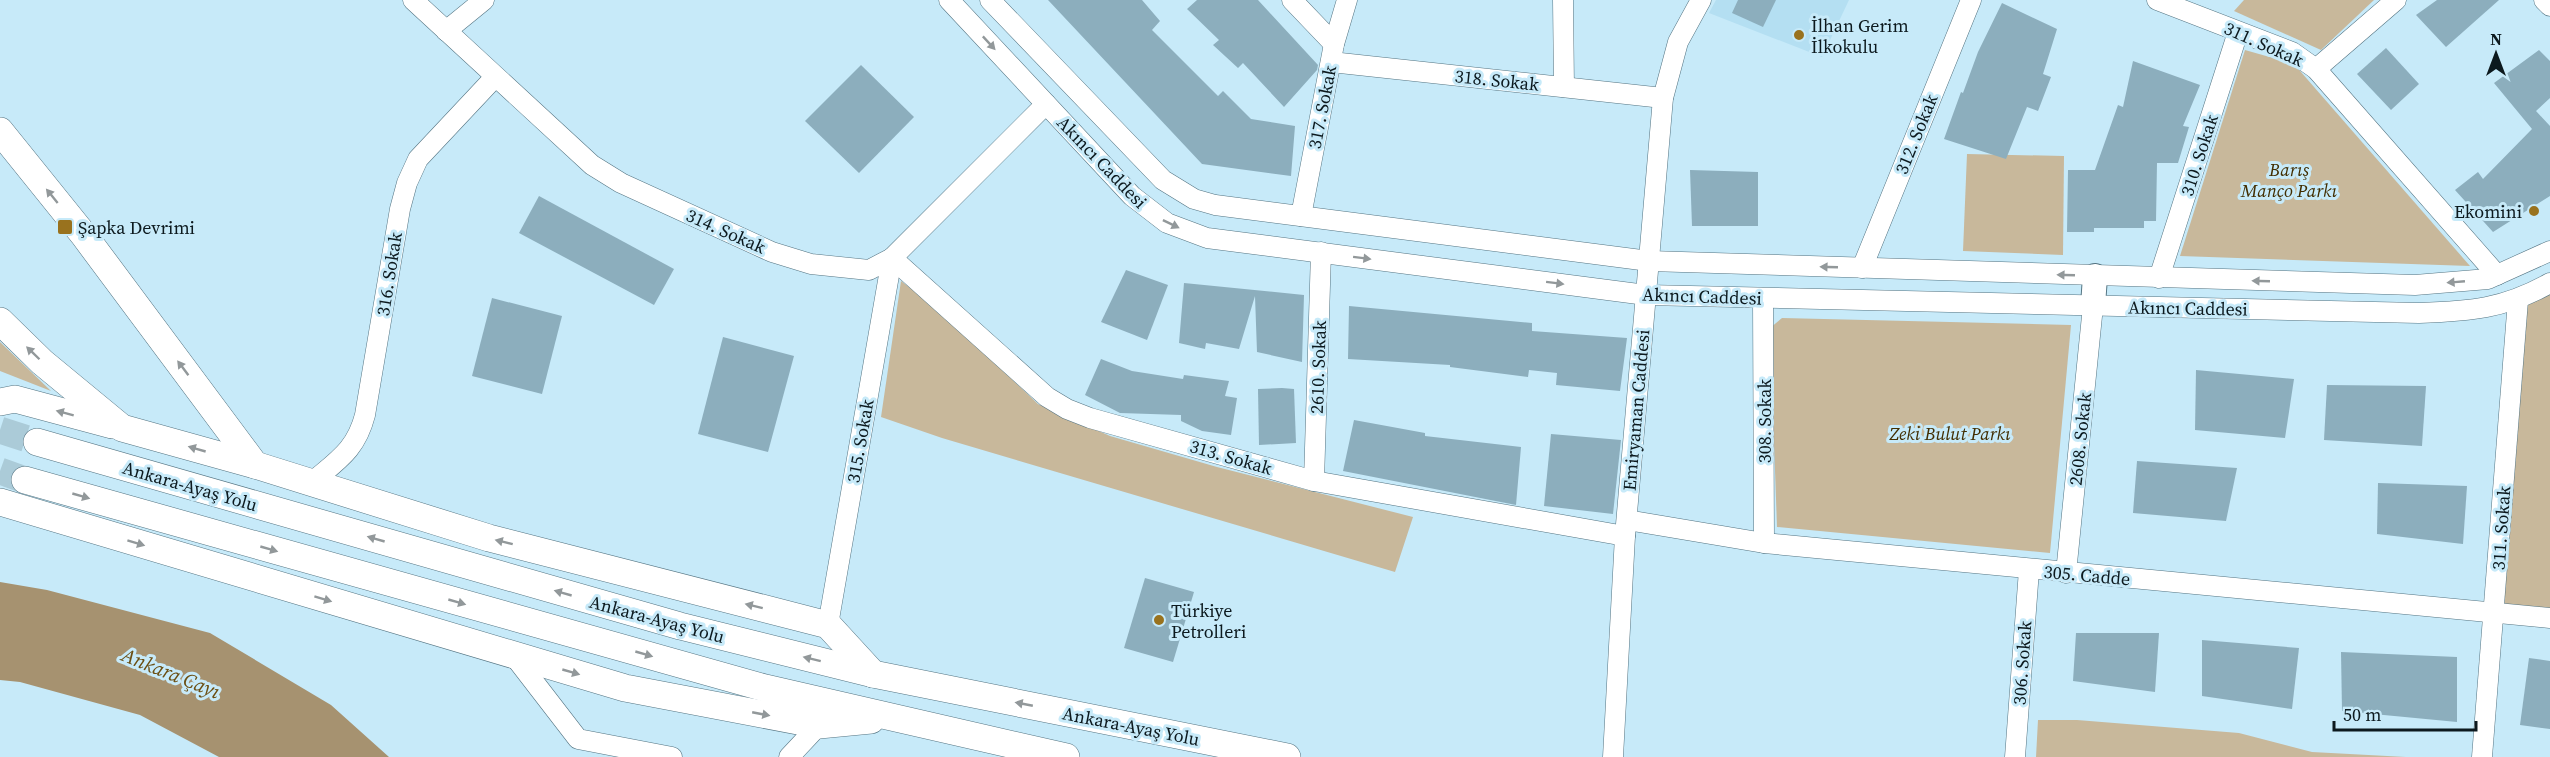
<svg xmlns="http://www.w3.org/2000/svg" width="2550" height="757" font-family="'Source Serif 4',serif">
<rect width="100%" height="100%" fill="#c7eaf9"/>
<polygon fill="#b4dff2" points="1716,0 1849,0 1822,57 1709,13"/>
<g fill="#c8b89b">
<polygon points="2244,0 2374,0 2321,50 2234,11"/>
<polygon points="2245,50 2294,64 2470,266 2180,256"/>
<polygon points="1967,154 2064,156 2063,255 1963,251"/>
<polygon points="2550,276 2550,618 2495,612 2518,300"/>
<polygon points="901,281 938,309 1038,404 1110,436 1217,467 1413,517 1395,572 942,438 881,417"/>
<polygon points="1782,318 2071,325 2050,553 1777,527 1770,328"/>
<polygon points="0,342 51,391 0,371"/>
<polygon points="2038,720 2077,720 2239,733 2312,752 2406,757 2036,757"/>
</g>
<polygon fill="#a69270" points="0,582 47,590 210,633 331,705 389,757 219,757 140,715 20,682 0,680"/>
<g fill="#8caebd">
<polygon points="1048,0 1142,0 1160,21 1152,30 1218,96 1223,91 1251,119 1295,126 1291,176 1202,164"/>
<polygon points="1197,0 1258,0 1318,65 1317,70 1284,107 1243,63 1238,68 1213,45 1219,40 1187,9"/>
<polygon points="1738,0 1776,0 1763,27 1732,13"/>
<polygon points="2437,0 2499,0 2446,47 2416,15"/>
<polygon points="2002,3 2057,29 2043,74 2051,77 2038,111 2027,107 2006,159 1944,139 1961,92 1963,93 1978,52"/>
<polygon points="2386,48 2419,84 2391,110 2357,74"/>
<polygon points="2539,50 2550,61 2550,98 2536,111 2550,126 2550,196 2493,232 2455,190 2478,172 2483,179 2532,129 2494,83"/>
<polygon points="2133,61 2200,85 2183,126 2189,127 2178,163 2157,163 2156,221 2144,221 2144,228 2094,228 2094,232 2067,232 2068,170 2095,170 2118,105 2123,107"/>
<polygon points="861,65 914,117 859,173 805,121"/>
<polygon points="1690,170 1758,172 1758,226 1692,226"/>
<polygon points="539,196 674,269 654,305 519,233"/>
<polygon points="1126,270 1168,285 1147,340 1101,322"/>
<polygon points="1184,283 1304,295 1302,362 1257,352 1255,296 1239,349 1206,343 1205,349 1179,343"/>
<polygon points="492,298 562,316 542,394 472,376"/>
<polygon points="1349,306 1532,323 1532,331 1627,338 1620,391 1556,385 1557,373 1529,370 1528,377 1450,367 1450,365 1348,359"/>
<polygon points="723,337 794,356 768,452 698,434"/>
<polygon points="1101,359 1132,371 1183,379 1184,375 1229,381 1225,396 1237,398 1231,435 1202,431 1181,421 1181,415 1120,413 1085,395"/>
<polygon points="2196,370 2294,379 2285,438 2195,430"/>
<polygon points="2327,385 2426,386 2422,446 2324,440"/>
<polygon points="1282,388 1294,389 1296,443 1259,445 1258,389"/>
<polygon points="1354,420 1425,433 1425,436 1521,447 1516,505 1343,471"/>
<polygon points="1551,434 1621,440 1613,514 1544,506"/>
<polygon points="2137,461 2237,468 2226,521 2133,513"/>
<polygon points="2378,483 2467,486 2463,544 2377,534"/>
<polygon points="1145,578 1194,592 1173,662 1124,648"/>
<polygon points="2076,633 2159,633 2155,692 2073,681"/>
<polygon points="2202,640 2299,648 2292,709 2202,696"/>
<polygon points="2341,652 2457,657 2457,722 2342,711"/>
<polygon points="2529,658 2550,661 2550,729 2520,725"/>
</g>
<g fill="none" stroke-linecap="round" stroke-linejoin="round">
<g stroke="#abcbd8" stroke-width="27" stroke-dasharray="27 14" stroke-linecap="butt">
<polyline points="0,430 37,442"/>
<polyline points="0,471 25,480"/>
</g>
<defs>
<g id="minor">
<polyline points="413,0 592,165 621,183 772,252 811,264 869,270 892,258 1046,104"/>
<path d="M949,0L1132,196L1167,223L1207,238L1646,295L2419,313C2472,311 2503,309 2550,283"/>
<polyline points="990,0 1163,180 1194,199 1215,205 1649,261 2415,285 2488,279 2550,251"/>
<polyline points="1292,0 1334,44"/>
<polyline points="1563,0 1564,87"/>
<polyline points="2157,0 2292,52 2316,69 2497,275"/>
<polyline points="2544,0 2550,6"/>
<polyline points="446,31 484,0"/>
<polyline points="1331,62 1663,98"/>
<polyline points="2316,69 2396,0"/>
<polyline points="1301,216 1334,44 1347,0"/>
<polyline points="892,258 1047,397 1067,409 1090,418 1314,481 1625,536"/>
<polyline points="1862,268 1971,0"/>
<polyline points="2159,278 2238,32"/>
<polyline points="1763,298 1764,543"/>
<polyline points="1314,481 1321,252"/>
<path d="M311,483C338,460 356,450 365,415L400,209L407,183L418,159L495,77"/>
<polyline points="1627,520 1764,543 2550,618"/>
<polyline points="2066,573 2093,306"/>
<polyline points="828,625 892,258"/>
<polyline points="514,656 578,739 672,757"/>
<polyline points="789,757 819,725"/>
<polyline points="1613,757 1625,536 1663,98 1678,42 1701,0"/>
<polyline points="2015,757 2029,570"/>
<polyline points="2482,757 2518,300"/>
</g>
<polyline id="major" points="2093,306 2095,276"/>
<g id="highway">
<polyline points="0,131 83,234 255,465"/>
<polyline points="0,321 42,362 122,428 255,465 489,538 828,625 873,674"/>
<polyline points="0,402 15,399 112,425"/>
<polyline points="37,442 680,626 873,674 1287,757"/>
<polyline points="25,480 765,688 1066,757"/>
<polyline points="0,502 625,688 819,725 871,720"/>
</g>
</defs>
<use href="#minor" stroke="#547482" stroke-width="21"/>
<use href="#major" stroke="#547482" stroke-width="26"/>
<use href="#highway" stroke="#547482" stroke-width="28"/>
<use href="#minor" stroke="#fff" stroke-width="20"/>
<use href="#major" stroke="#fff" stroke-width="24"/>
<use href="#highway" stroke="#fff" stroke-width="27"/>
</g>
<defs><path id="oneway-solid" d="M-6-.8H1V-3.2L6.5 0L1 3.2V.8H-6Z" transform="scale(1.5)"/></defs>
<g fill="#92989a">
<use href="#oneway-solid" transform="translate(989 43) rotate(47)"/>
<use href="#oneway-solid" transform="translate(52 196) rotate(-129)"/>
<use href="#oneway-solid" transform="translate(1171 224) rotate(26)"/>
<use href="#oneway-solid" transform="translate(1362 258) rotate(7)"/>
<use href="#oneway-solid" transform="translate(1829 267) rotate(-178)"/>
<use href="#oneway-solid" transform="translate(2066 275) rotate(-178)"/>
<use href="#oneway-solid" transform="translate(2261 281) rotate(-178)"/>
<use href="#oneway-solid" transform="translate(2456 282) rotate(175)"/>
<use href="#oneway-solid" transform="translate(1555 283) rotate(7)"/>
<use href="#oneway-solid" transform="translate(33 353) rotate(-136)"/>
<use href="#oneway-solid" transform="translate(183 368) rotate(-127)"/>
<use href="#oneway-solid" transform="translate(65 413) rotate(-165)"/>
<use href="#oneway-solid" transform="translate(197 449) rotate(-164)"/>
<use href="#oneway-solid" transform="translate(81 496) rotate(16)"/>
<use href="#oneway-solid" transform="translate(376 539) rotate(-164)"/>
<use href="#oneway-solid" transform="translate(504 542) rotate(-166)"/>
<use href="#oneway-solid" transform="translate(136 543) rotate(17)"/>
<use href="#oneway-solid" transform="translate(269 549) rotate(16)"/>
<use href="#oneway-solid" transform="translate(563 593) rotate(-164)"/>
<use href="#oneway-solid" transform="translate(323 599) rotate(17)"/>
<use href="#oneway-solid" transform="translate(457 602) rotate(16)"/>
<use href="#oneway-solid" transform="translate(754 606) rotate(-166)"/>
<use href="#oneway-solid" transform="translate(644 654) rotate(16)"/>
<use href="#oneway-solid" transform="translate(812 659) rotate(-166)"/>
<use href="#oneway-solid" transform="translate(571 672) rotate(16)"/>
<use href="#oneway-solid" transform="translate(1024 704) rotate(-169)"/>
<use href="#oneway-solid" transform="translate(761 714) rotate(11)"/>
</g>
<g fill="#99721e" stroke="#c7eaf9" stroke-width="2">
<circle cx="1799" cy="35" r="6"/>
<circle cx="2534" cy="211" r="6"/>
<rect x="57" y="219" width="16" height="16" rx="3"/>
<circle cx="1159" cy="620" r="6"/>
</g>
<g text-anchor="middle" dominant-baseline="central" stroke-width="6" stroke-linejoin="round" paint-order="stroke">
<g font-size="18" fill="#0c191e" stroke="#c7eaf9" text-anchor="start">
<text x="1811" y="25">İlhan Gerim<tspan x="1811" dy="21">İlkokulu</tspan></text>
<text x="2522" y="211" text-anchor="end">Ekomini</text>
<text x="78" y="227">Şapka Devrimi</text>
<text x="1171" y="610">Türkiye<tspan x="1171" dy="21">Petrolleri</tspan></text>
</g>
<g font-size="18" fill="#0c191e" stroke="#c7eaf9">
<text transform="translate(2264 44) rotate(24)">311. Sokak</text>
<text transform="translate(1497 80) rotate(6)">318. Sokak</text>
<text transform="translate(1322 107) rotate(-79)">317. Sokak</text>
<text transform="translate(1916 134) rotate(-68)">312. Sokak</text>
<text transform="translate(2199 155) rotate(-72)">310. Sokak</text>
<text transform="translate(1102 162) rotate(46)">Akıncı Caddesi</text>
<text transform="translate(726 231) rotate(24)">314. Sokak</text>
<text transform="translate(389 274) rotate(-81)">316. Sokak</text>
<text transform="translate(1702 296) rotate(2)">Akıncı Caddesi</text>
<text transform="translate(2188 308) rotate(1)">Akıncı Caddesi</text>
<text transform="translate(1318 367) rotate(-88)">2610. Sokak</text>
<text transform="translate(1636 410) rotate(-85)">Emiryaman Caddesi</text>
<text transform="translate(1764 421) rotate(-90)">308. Sokak</text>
<text transform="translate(2080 439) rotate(-84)">2608. Sokak</text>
<text transform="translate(860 441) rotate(-80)">315. Sokak</text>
<text transform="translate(1231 457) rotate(16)">313. Sokak</text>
<text transform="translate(190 486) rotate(16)">Ankara-Ayaş Yolu</text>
<text transform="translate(2501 528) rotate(-86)">311. Sokak</text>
<text transform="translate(2087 575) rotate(5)">305. Cadde</text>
<text transform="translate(657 619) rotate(15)">Ankara-Ayaş Yolu</text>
<text transform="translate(2022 663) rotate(-86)">306. Sokak</text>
<text transform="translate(1131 726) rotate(11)">Ankara-Ayaş Yolu</text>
</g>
<g font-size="18" font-style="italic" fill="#422d00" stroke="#c7eaf9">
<text x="2289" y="169">Barış<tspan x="2289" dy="21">Manço Parkı</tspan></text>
<text x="1950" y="433">Zeki Bulut Parkı</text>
</g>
<g font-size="20" font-style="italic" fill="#6b4e12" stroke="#c7eaf9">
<text transform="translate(171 673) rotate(22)">Ankara Çayı</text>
</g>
</g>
<g transform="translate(2496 54)" stroke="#c7eaf9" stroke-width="4.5" paint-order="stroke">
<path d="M0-4.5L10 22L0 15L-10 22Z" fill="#0c191e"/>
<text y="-9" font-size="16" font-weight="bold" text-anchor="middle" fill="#0c191e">N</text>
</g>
<path d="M2334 721v9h142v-9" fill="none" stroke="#0c191e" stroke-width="3"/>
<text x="2343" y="721" font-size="18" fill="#0c191e" stroke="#c7eaf9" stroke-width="4.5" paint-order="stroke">50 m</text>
</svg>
